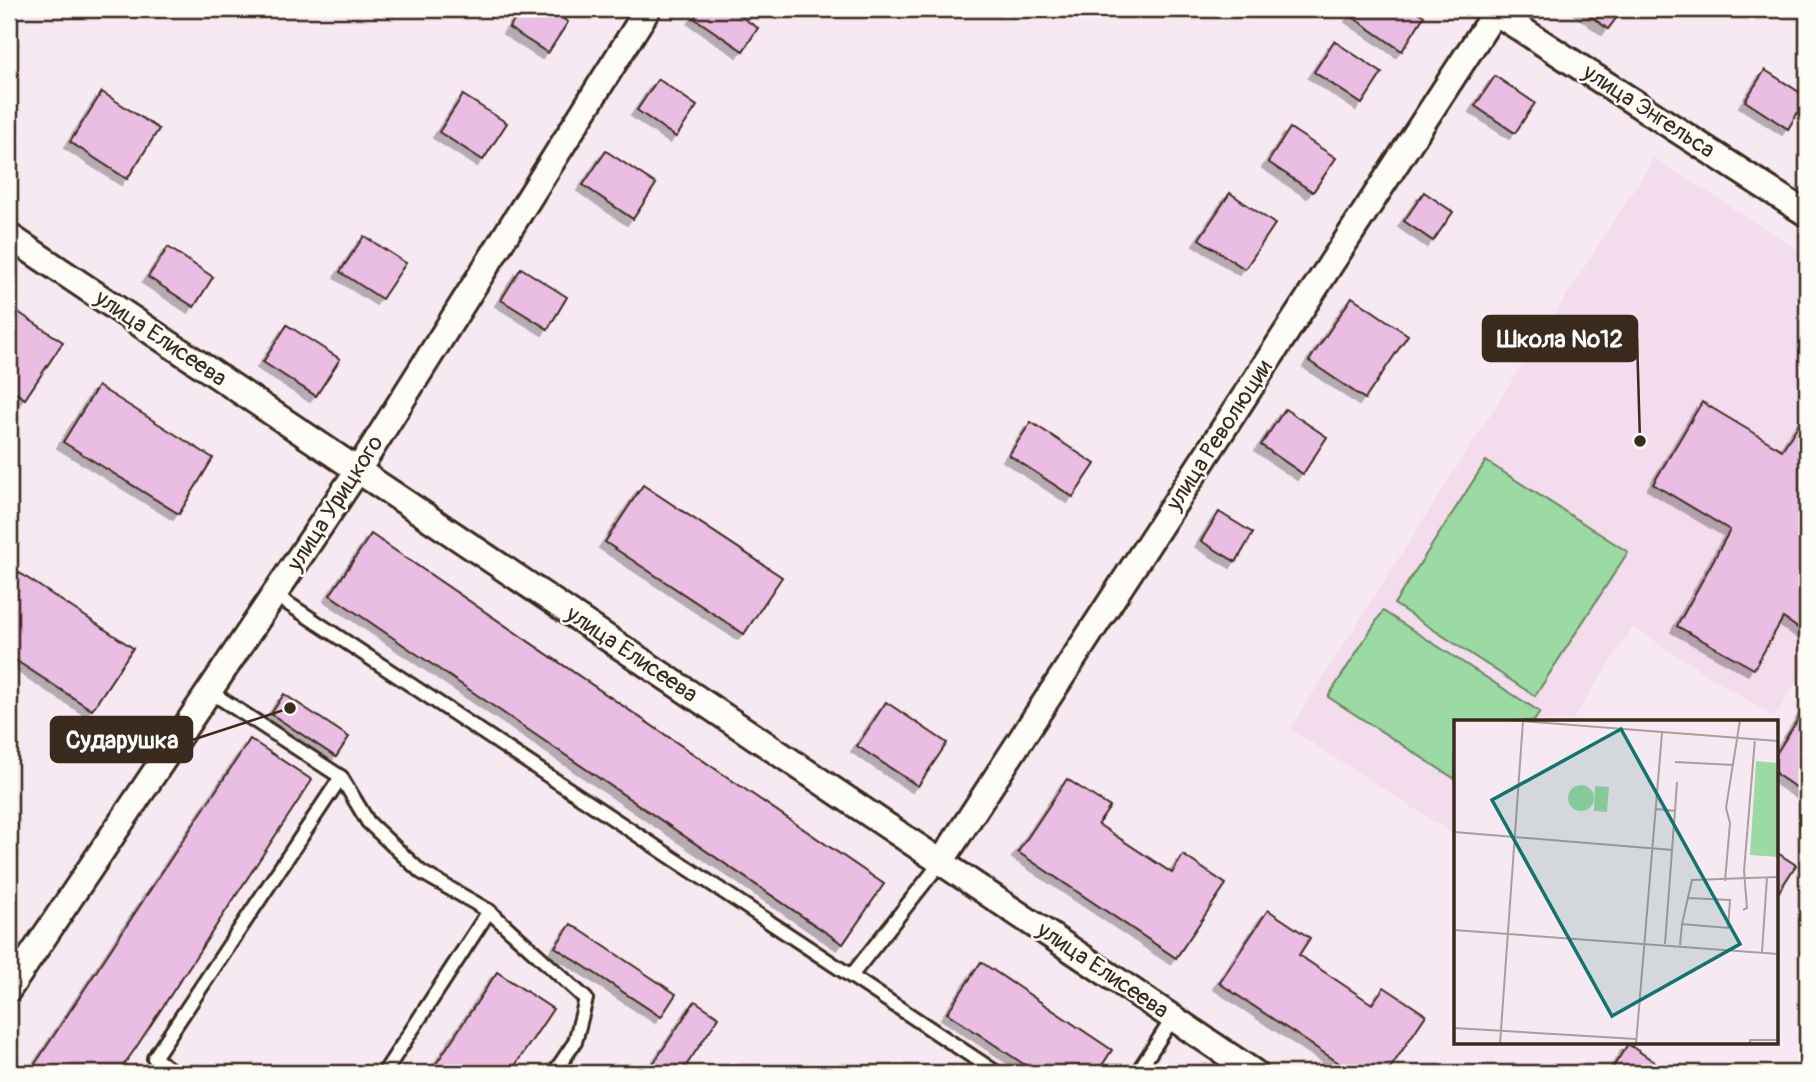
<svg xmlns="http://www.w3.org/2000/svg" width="1816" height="1082" font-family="Pangolin,sans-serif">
<defs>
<filter id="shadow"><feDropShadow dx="-6" dy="6" stdDeviation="0" flood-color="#0004"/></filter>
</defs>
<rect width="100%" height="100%" fill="#f7e9f1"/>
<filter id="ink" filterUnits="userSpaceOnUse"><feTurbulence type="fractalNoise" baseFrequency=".0143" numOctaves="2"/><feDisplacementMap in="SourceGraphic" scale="14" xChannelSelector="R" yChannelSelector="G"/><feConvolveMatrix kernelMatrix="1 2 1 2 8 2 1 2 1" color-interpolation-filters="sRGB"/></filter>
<g filter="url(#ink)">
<polygon fill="#f3dcec" points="1654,158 1807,256 1807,665 1774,717 1633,627 1572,721 1456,722 1455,835 1290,729"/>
<g fill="#9bdaa3" stroke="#6b8260" stroke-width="2">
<polygon points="1486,461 1628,552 1535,696 1394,604"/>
<polygon points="1383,611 1540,712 1534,721 1456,722 1455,779 1328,697"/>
</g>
<g fill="#eabde2" stroke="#3b2a1e" stroke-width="2" filter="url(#shadow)">
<polygon points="522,9 548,9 568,22 548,53 509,28"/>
<polygon points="701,9 729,9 758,28 743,51 694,18"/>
<polygon points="1356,9 1413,9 1424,16 1402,51 1351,16"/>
<polygon points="1581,9 1623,9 1608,29"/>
<polygon points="1334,41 1382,73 1362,104 1314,72"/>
<polygon points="1765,70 1807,97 1788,129 1745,101"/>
<polygon points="1495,76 1535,103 1515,133 1475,106"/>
<polygon points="658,79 697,106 676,137 637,110"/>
<polygon points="102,92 159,129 127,179 70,142"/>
<polygon points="463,95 507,123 483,160 439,132"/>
<polygon points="1290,128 1336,158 1313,192 1268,162"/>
<polygon points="606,151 656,184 633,219 583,185"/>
<polygon points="1424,192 1453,212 1433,241 1404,221"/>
<polygon points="1230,193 1275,224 1245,269 1199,239"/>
<polygon points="364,236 406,263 382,299 340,272"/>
<polygon points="168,247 213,277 194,307 148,277"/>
<polygon points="521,268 567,297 548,329 501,300"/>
<polygon points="1352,297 1408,335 1365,399 1309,361"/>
<polygon points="9,306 63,342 25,399 9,388"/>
<polygon points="287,325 340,359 316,396 263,362"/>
<polygon points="98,386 213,458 179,514 63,442"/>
<polygon points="1702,402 1782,450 1807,412 1807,634 1783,618 1754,669 1677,626 1730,530 1653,484"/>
<polygon points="1285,409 1327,437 1303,474 1261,445"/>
<polygon points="1031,422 1095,464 1073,497 1009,455"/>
<polygon points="643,485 782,577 744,634 605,542"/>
<polygon points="1219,512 1253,533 1236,562 1201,541"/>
<polygon points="371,534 884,884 843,944 330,595"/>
<polygon points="9,566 133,648 92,710 9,656"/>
<polygon points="284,694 349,737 336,757 271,714"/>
<polygon points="886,702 947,743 918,786 857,746"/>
<polygon points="1807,705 1807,795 1776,774 1776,754"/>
<polygon points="250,739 312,780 135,1049 118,1073 29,1073"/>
<polygon points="1067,779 1110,807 1098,824 1172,873 1183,855 1226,884 1176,958 1018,852"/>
<polygon points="1776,852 1796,865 1776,896"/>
<polygon points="1268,910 1310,938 1299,955 1372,1004 1384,987 1426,1015 1387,1073 1354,1073 1219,983"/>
<polygon points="571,924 676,994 661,1017 555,947"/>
<polygon points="981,962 1112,1050 1097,1073 1037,1073 947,1013"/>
<polygon points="497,972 553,1009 510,1073 430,1073"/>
<polygon points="695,1001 719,1017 681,1073 647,1073"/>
<polygon points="1628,1044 1671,1073 1609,1073"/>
</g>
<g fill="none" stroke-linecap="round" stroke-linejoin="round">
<defs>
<g id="lane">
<polyline points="275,595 851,976 941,862"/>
<polyline points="341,777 368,822 421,872 489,911 586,999 575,1042 554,1073"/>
<polyline points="851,976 997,1073"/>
<polyline points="175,1073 154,1058 341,777 209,691"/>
<polyline points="384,1073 489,911"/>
<polyline points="1137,1073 1173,1018"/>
</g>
<g id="street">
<polyline points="1490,9 1807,214"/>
<polyline points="9,236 1255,1073"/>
<polyline points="941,862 1497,9"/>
<polyline points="9,989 358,470 648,9"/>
</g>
</defs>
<use href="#lane" stroke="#3b2a1e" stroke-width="18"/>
<use href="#street" stroke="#3b2a1e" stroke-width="30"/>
<use href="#lane" stroke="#fdfcf7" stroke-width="12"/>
<use href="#street" stroke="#fdfcf7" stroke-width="24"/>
</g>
</g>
<g text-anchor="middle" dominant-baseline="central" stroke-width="5" stroke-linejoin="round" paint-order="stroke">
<g font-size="23" fill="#3b2a1e" stroke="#fdfcf7">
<text transform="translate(1649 111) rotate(33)">улица Энгельса</text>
<text transform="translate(161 338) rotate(34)">улица Елисеева</text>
<text transform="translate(1219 435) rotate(-57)">улица Революции</text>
<text transform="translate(335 503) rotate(-57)">улица Урицкого</text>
<text transform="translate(632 654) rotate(34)">улица Елисеева</text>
<text transform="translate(1103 970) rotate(34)">улица Елисеева</text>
</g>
</g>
<g transform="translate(1454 720)">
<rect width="324" height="324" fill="#f7e9f1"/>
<path d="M302,41L324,43V137L296,135ZM114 78a13 13 0 1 1 26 0a13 13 0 1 1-26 0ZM141,66L155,67L153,92L140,91Z" fill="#9bdaa3"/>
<path fill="none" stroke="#ac9d9d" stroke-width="2" d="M55,0L324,21M221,42L280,45M202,89L221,91L218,130M221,91L223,62M0,112L218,130L211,224M271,161L276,103L272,88L286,0M289,190L293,188L290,151L301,19M228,204L238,160L324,157M0,210L324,234M226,225L228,204L274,208L276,180L234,178M308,232L313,157M0,308L182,319M46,324L69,1M182,324L208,13M296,324V320H324"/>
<path fill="#0f766e" fill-opacity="0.15" stroke="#0f766e" stroke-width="3.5" d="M167,9L286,224L158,296L38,80Z"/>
<rect width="324" height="324" fill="none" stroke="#3b2a1e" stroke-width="3.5"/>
</g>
<path fill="none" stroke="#3b2a1e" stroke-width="2.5" d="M1640 441L1637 338M290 708L192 740"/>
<g fill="#3b2a1e" stroke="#fdfcf7" stroke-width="2.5">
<circle cx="1640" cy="441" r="7"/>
<circle cx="290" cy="708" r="7"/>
</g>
<g fill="#3b2a1e" stroke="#3b2a1e" stroke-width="2.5">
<rect x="1483" y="316" width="154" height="45" rx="7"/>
<rect x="51" y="717" width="141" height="45" rx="7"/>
</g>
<g font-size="24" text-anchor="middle" font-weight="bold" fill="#fff">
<text x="1560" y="347">Школа №12</text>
<text x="122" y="748">Сударушка</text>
</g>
<rect width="1816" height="1082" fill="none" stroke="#fdfcf7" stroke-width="35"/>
<rect x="18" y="18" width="1781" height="1047" fill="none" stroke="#3b2a1e" stroke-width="2.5" filter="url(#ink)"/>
</svg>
